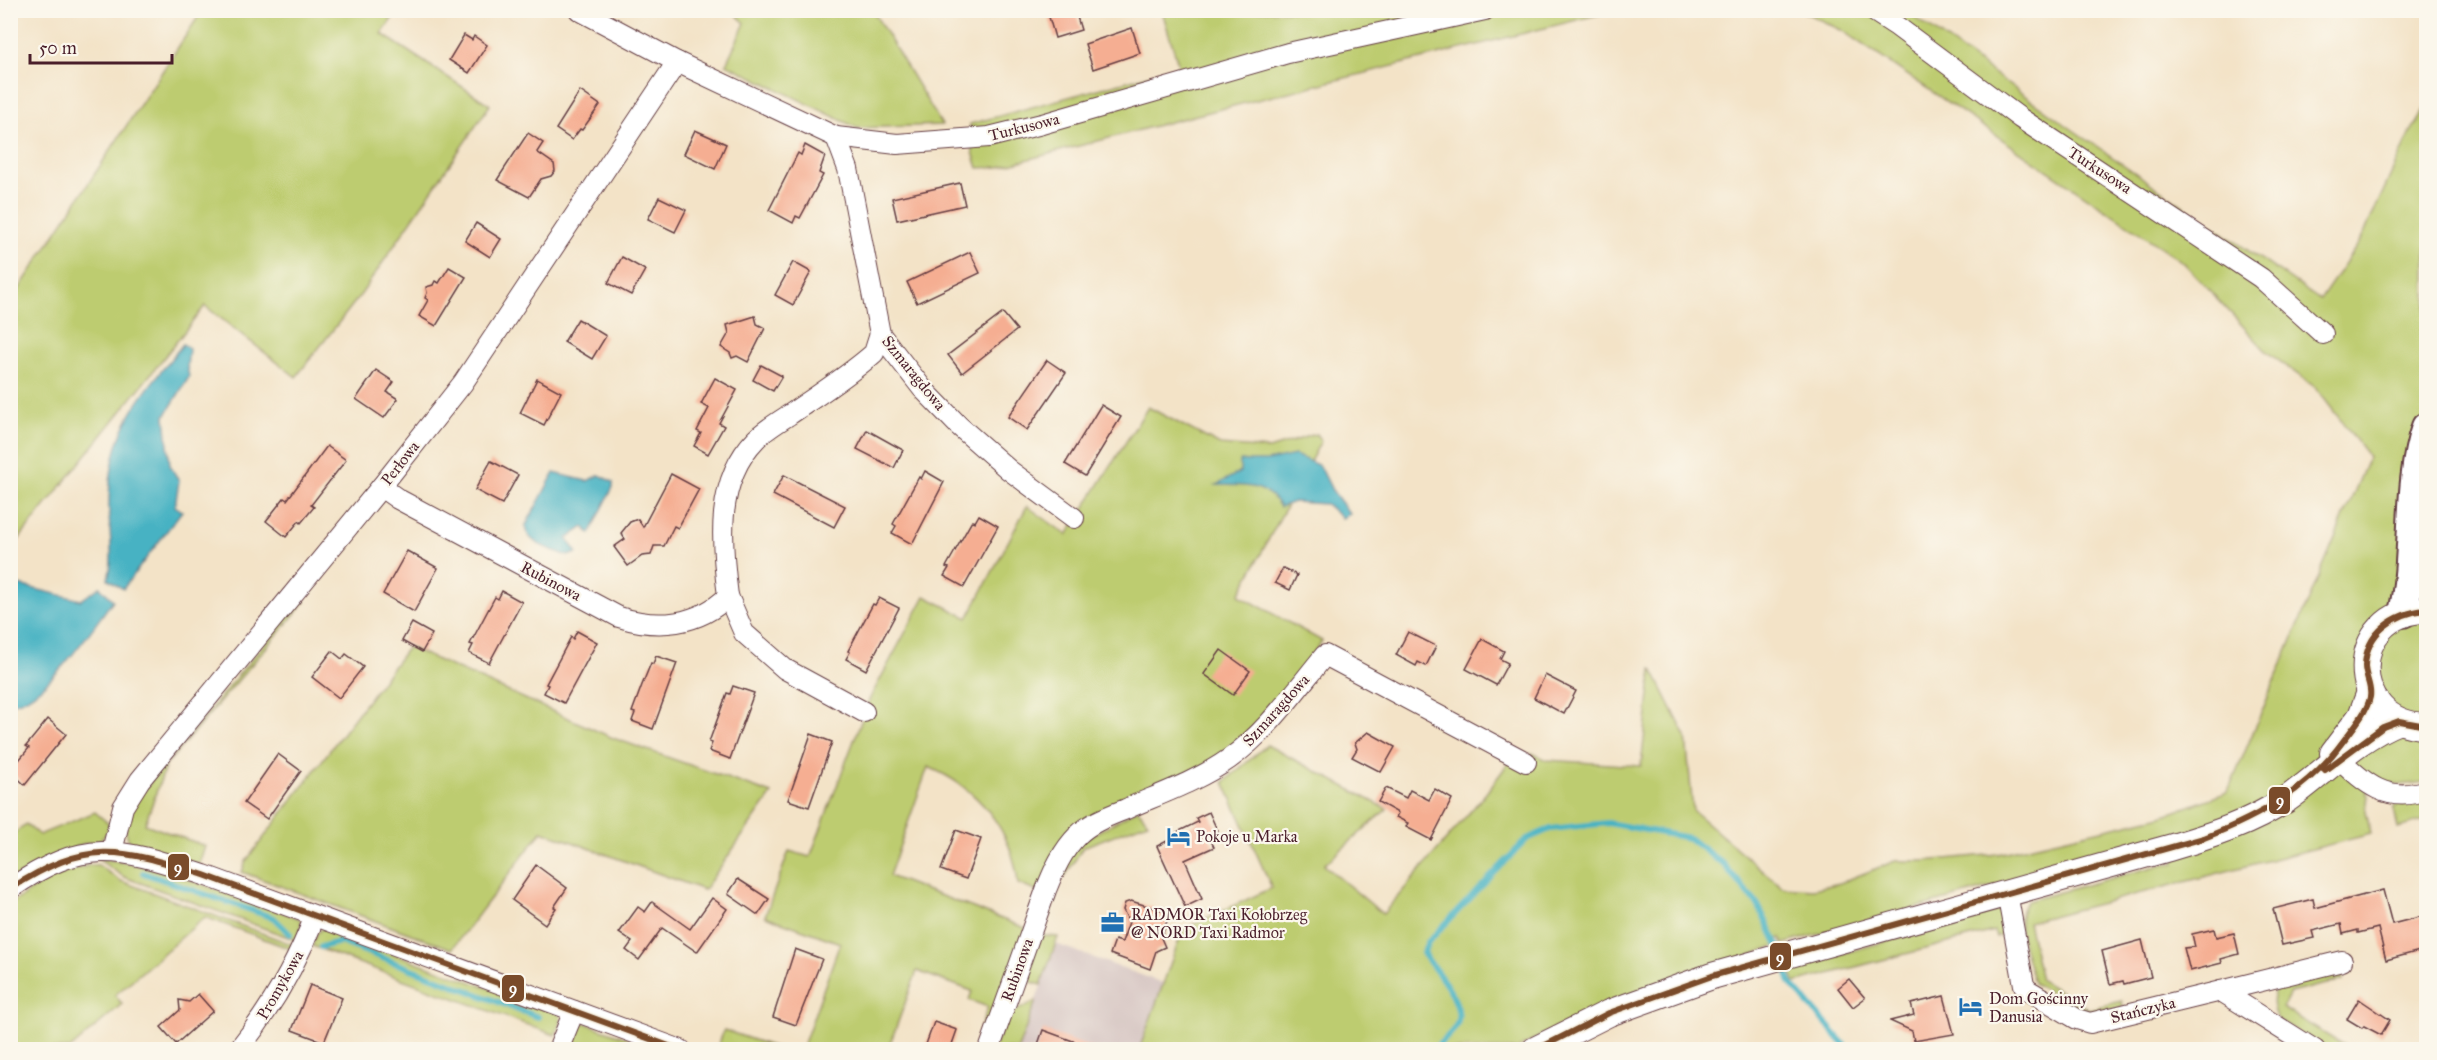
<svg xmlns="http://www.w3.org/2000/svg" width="2437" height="1060" font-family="'IM FELL Great Primer',serif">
<rect width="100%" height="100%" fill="#fbf7ec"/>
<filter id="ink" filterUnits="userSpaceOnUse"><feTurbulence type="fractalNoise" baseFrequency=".0167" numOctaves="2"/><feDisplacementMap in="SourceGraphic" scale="12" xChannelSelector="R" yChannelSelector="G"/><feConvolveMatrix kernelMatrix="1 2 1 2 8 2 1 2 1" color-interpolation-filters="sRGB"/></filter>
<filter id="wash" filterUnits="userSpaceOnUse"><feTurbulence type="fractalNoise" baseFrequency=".008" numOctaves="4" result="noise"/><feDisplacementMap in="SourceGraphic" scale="24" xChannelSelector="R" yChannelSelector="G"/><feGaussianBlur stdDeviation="1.35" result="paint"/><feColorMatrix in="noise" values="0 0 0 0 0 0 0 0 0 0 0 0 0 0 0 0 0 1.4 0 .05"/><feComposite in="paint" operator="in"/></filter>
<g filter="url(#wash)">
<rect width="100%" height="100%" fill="#f3e3c7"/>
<polygon fill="#d1bfbd" points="1056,944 1163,983 1139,1049 1018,1050"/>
<g fill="#bdcc6f" stroke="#84764d" stroke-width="1.5">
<polygon points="202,11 397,11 382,34 490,105 362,293 296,377 205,306 11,549 11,301"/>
<polygon points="732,11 873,11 942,125 857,128 726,64 745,23"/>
<polygon points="1162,11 1613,11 1193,116 999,167 978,168 973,152 970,124 1179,67"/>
<path d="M1802,11H1906L2073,130L2320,300L2361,240L2409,135L2426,107V782L2398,785L2379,780L2366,793L2368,795L2366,812L2371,834L2028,922L2041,980L2089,1009L2122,1001L2123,1007L2093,1013H2084L2034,983C2028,959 2010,923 2027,901L2164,864L2175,863L2168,839L1783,944L1781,938L1776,940L1777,945L1553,1029L1517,1049L1139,1050L1183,929L1272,888L1224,782L1267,745L1387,809L1324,865L1383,914L1486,793L1510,761L1524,767L1532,753L1546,760L1641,766L1652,669L1686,737L1693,811L1782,887L1813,889L1840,883L1895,861H1924L1998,854L2162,816L2228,792L2369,457L2316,388L2267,352L2184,263L1841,30Z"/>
<path d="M1148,407L1220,445L1269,449L1316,434L1321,441L1239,595L1322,641L1270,713L1216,761L1100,814L1038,892L1018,884C1013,831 978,787 928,767L889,876L1028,929L987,1041L979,1032L988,1007L969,1000L972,991L917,971L888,1049H802L840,943L765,916L789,851L810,857L870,698L925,596L968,618L1027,506L1067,535Z"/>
<path d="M301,599L305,602L166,765L145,824L205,846L199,865L132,845C119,829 130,813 137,798Z"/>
<polygon points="408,647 613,738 772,794 704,890 542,831 452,949 242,872 246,861"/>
<polygon points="2426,798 2426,820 2398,828 2394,809 2398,803"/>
<polygon points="1138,809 1148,822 1083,847 1064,878 1059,871 1076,844"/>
<polygon points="95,812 109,824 106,834 99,841 83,844 11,879 11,836 26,824 39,835"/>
<polygon points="104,859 157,869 301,919 301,927 296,940 124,877 99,860"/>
<polygon points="90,865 98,865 121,881 294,945 291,949 205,917 115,995 122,1004 70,1049 11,1049 10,904 54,876"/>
<polygon points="1998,910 2003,913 2005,933 1996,937 1994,931 1794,983 1790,969 1798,966"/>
<polygon points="323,928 560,1014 561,1022 555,1035 312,946 317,933"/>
<polygon points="1035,935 1058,937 1041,985 1020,978"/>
<path d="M2340,967L2343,980L2290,993L2282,1008L2350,1049H2326L2277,1019C2270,1006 2271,995 2279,982Z"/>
<polygon points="1036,1001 1018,1049 994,1050 1007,1015"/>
<polygon points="582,1022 657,1049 595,1049 571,1041 576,1028"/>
<polygon points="724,1030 780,1049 717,1049"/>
</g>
<g fill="#46b2c3" stroke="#486877" stroke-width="1.5">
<path d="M183,344L189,349L187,366L189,377L165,416L170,465L179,481L175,506L182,511L123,589L108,579C115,555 108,527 109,502C110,427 139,399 183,344Z"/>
<path d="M1295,455L1320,466L1332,490L1350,514L1342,518L1326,504L1294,502L1280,507C1266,482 1242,486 1216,485L1240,472V461H1267Z"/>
<path d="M554,473L587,481L600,475L613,482V487L590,534L584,527L567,539L577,553L568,556C552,549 528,545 525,527Z"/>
<path d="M10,583L81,600L100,587L113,600C94,627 43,702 11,703Z"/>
</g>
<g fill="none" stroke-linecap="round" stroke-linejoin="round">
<g stroke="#46b2c3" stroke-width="6">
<polyline points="143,873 274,918 290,934"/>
<polyline points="321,947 340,942 538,1017"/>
<polyline points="1783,961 1790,983 1849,1050"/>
<path d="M1433,1050C1441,1042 1451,1035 1456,1026C1468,1005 1435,971 1423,953L1428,942L1527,839L1550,829L1608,823L1689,838L1724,865L1758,905L1781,951"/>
</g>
</g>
<g id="blocks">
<g fill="#f5ae92">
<polygon points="1047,10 1075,10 1081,30 1055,38"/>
<polygon points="1132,28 1140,53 1093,69 1085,44"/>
<polygon points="464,35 472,40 474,36 487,45 469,73 449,60"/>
<polygon points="580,91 600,105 582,130 580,129 572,140 556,129"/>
<polygon points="695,130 726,144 715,169 684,154"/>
<polygon points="528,133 543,143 537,152 554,164 555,171 551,176 541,179 529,197 497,180"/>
<polygon points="805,145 825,156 819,173 823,175 800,218 796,216 793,223 769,210 798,153 801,155"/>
<polygon points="960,183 965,205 897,220 892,198"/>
<polygon points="659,197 686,210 675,232 648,219"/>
<polygon points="476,223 501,239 490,257 465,241"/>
<polygon points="970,252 980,273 917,303 907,282"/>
<polygon points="622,257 645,270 631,295 608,283"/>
<polygon points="793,262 811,272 793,305 775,295"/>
<polygon points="449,267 466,277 436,326 419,316 428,300 425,298 427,293 426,287 433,285 435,281 439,283"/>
<polygon points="1003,313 1017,330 962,373 948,355"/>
<polygon points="755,316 757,324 765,328 748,362 737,356 732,358 730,353 721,347 729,333 727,325"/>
<polygon points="578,319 606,336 592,359 564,342"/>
<polygon points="1047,360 1066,373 1027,430 1008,417"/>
<polygon points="761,365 782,376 773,391 753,380"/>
<polygon points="376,370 394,382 387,392 398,399 384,418 356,399"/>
<polygon points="715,378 737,390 719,423 724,426 708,454 694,446 701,433 697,431 709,408 701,404"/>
<polygon points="537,379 561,392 544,425 520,413"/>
<polygon points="1101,405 1121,417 1085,476 1065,464"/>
<polygon points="867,430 903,450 894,468 857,449"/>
<polygon points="327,446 346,460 311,505 314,507 301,523 299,521 286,537 266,521 284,498 287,500"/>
<polygon points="491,461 518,475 502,504 475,490"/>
<polygon points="925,471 944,482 912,544 892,533 896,526 893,524 919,477 921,479"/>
<polygon points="671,474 699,489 678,528 674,526 664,546 654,546 651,555 642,556 628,566 614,547 625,539 621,533 630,522 638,519 643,527"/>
<polygon points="784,475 845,506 834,527 773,495"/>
<polygon points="979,515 998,526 964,587 944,576 949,568 946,567 972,521 975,522"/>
<polygon points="407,551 438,568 414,612 383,594"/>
<polygon points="1283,568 1297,575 1290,590 1275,583"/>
<polygon points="502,591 522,602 489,663 469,653 473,645 470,644 495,597 498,599"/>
<polygon points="879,598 899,608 866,670 846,659 850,652 848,651 873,604 875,605"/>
<polygon points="412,623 432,634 422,652 402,641"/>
<polygon points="577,631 597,642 564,703 544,693 548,685 546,684 571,637 573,639"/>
<polygon points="1408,632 1436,646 1426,666 1418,662 1416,666 1396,655"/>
<polygon points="1482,639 1504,651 1500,659 1508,663 1496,685 1466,669"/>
<polygon points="1221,650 1250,671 1233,695 1204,674"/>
<polygon points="332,651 342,659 346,654 363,667 339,698 312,677"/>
<polygon points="656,656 677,663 653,729 632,721 635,713 632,712 642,685 651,663 653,664"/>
<polygon points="1545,675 1576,691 1564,714 1534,698"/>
<polygon points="733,686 754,693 730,759 709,751 712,743 709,742 727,693 730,694"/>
<polygon points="48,719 66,734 25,785 10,771 29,748 26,746"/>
<polygon points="1368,732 1395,747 1381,772 1352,757 1357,749 1355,743"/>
<polygon points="811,734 832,742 809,807 788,800"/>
<polygon points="278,754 301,771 267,819 244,803"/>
<polygon points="1386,788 1406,798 1410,790 1429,800 1435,789 1452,799 1431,840 1406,827 1408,823 1396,817 1398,813 1378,802"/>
<polygon points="1209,812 1218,832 1209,836 1214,847 1185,860 1202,899 1185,907 1157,846 1173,838 1171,835 1198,822 1196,818"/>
<polygon points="956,830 981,839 966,879 941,870"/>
<polygon points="536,865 567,888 554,907 556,908 545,924 512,900"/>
<polygon points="738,879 769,899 758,915 728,894"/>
<polygon points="2383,890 2392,924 2427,915 2427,949 2386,960 2378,928 2358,933 2358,930 2343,934 2341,924 2312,931 2314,938 2282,945 2273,909 2313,899 2315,908"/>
<polygon points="712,898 727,909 697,952 662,928 639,960 626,950 632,942 619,933 638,907 645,912 652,902 690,929"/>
<polygon points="1131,901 1170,913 1161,938 1165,947 1156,951 1150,969 1110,954 1115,940 1122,942 1129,922 1123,910 1125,903"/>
<polygon points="2214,929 2216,937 2234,933 2239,954 2221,959 2222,963 2190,971 2184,948 2195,947 2192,934"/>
<polygon points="2142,940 2151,977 2124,984 2123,981 2110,984 2102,951"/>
<polygon points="795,949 822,959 796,1025 773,1017"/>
<polygon points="1849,979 1865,998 1853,1007 1838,988"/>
<polygon points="310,985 342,998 324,1042 292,1030"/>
<polygon points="198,994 213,1011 176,1044 161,1027 180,1010 179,1000 189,1002"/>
<polygon points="1944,996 1954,1034 1914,1041 1912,1031 1890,1021 1914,1015 1911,1004"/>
<polygon points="2359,999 2390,1020 2381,1035 2364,1026 2362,1028 2347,1019"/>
<polygon points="934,1022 957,1030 950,1050 924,1050"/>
<polygon points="1043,1030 1092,1048 1091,1050 1036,1050"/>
</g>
</g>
</g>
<g filter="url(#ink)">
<use href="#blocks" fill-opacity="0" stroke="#633c42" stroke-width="1.5"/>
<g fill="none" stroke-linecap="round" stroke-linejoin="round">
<defs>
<g id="minor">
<polyline points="579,10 677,62 836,137 897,144 989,137 1042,124 1288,53 1485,10"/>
<polyline points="1872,10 1895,25 2020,118 2261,278 2323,334"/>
<polyline points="836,137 848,169 880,334 922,388 959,426 1009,470 1074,518"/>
<path d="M381,487L398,499L619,617C657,629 698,626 728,596C721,543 715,481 756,439C765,430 778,422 789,415C818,395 848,376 874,353L880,334"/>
<polyline points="728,596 744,633 785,669 864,712"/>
<path d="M2333,753C2362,780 2384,805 2426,790"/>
<polyline points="112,851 123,807 140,780 381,487 463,383 677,62"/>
<path d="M10,889C86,835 122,849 204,875L681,1050"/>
<polyline points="2007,893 2024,985 2028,990 2077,1019 2090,1023 2221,991 2315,1050"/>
<polyline points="2221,991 2342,961"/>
<path d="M238,1050C270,1010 297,963 315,916"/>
<polyline points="558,1050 574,1011"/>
<path d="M989,1050L1046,890C1054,870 1062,851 1078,835C1091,822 1109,816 1126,809C1160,794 1198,781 1229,759C1267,732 1295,691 1325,655L1526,762"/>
</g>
<g id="major">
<path d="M2426,610C2346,611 2345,724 2426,726"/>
<polyline points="2333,753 2361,716 2370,692"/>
<path d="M1535,1050L1609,1013L1712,976L2169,848C2210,836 2251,823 2287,799C2324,773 2357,737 2399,721"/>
</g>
<path id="highway" d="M2403,613C2417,552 2406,487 2426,427"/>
</defs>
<use href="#minor" stroke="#633c42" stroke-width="22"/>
<use href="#major" stroke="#633c42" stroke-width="28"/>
<use href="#highway" stroke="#633c42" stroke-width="32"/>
<use href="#minor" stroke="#fff" stroke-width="20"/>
<use href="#major" stroke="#fff" stroke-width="26"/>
<use href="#highway" stroke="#fff" stroke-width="28"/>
<defs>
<g id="bus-1">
<polyline points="2325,770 2383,727 2399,721 2426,726"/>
<path d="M10,889C89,838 119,848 204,875L680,1050"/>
<path d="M1536,1050L1609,1013L1712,976L2204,838C2260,816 2308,790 2344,740C2353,728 2367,712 2370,697C2372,686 2365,677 2365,666C2366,632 2395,613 2426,610"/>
</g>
</defs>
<use href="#bus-1" stroke="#fbf7ec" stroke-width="10"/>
<use href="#bus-1" stroke="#7a4b2a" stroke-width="6"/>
</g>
</g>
<defs>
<symbol id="hotel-bare" viewBox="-9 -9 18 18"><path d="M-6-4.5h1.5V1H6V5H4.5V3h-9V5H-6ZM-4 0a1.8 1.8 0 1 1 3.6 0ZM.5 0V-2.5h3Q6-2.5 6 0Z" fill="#1f6fb2" stroke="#fbf7ec" stroke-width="2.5" paint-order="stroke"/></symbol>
<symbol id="office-bare" viewBox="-9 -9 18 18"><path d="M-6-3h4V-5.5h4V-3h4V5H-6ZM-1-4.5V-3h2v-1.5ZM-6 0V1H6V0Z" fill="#1f6fb2" stroke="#fbf7ec" stroke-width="2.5" paint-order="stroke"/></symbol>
</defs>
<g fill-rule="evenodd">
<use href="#hotel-bare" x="1162" y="820" width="33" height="33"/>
<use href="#office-bare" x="1096" y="906" width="33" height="33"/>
<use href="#hotel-bare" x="1954" y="990" width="33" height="33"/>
</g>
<g text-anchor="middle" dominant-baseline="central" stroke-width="4.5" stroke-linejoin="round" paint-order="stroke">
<g font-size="16" fill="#4a1f2b" stroke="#fbf7ec">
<text transform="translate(1024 127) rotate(-14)">Turkusowa</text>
<text transform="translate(2100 170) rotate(33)">Turkusowa</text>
<text transform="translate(914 373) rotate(51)">Szmaragdowa</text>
<text transform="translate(400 463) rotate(-52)">Perłowa</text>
<text transform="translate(551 581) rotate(28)">Rubinowa</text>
<text transform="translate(1276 710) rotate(-48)">Szmaragdowa</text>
<text transform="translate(1017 970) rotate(-70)">Rubinowa</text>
<text transform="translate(280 985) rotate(-60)">Promykowa</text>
<text transform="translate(2143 1010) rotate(-14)">Stańczyka</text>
</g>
<g font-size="16" fill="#4a1f2b" stroke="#fbf7ec" text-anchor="start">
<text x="1196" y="836">Pokoje u Marka</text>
<text x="1131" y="914">RADMOR Taxi Kołobrzeg<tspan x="1131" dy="18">@ NORD Taxi Radmor</tspan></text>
<text x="1989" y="998">Dom Gościnny<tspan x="1989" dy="18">Danusia</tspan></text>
</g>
</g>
<g stroke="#fbf7ec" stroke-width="2">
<rect x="2268" y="786" width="23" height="29" rx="6" fill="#7a4b2a"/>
<rect x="167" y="853" width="23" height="28" rx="6" fill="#7a4b2a"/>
<rect x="1769" y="942" width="23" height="29" rx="6" fill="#7a4b2a"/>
<rect x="501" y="974" width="24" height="29" rx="6" fill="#7a4b2a"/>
</g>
<g font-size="16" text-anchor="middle" font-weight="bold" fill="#fff">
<text x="2280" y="806">9</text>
<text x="178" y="873">9</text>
<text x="1780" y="963">9</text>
<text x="513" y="994">9</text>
</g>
<rect width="2437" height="1060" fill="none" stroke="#fbf7ec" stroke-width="36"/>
<path d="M30 54v9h142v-9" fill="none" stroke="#4a1f2b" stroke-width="3"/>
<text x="39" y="54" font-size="18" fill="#4a1f2b" stroke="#fbf7ec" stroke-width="4.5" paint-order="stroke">50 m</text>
</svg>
